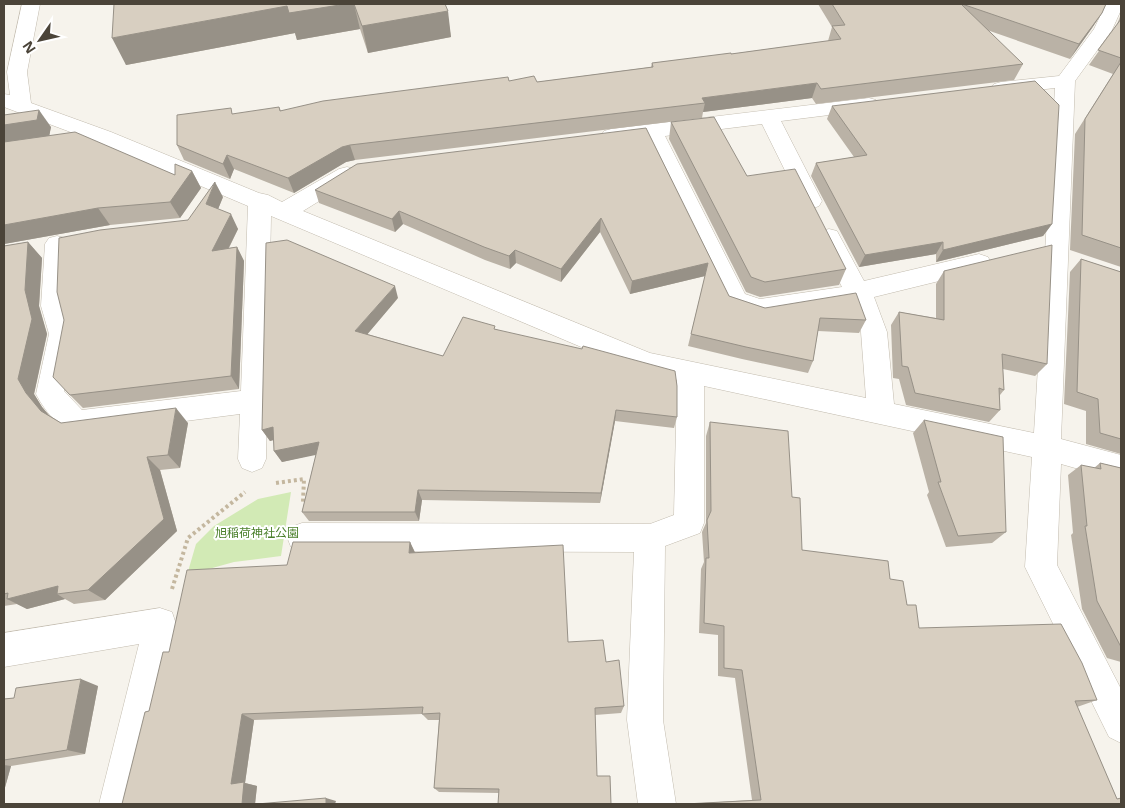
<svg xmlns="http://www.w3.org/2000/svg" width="1125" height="808" font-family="'Open Sans','Noto Sans JP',sans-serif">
<rect width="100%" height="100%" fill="#f6f3ec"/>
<polygon fill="#d2eab5" points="291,492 281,556 234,562 187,575 196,544 214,526 258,499"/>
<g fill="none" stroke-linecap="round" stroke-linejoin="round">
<defs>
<g id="minor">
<path d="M22,4H40L27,72L31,103L111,132L259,193L268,195L282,202L339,169L347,167L355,169L358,174L355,179L303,211L650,353L866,398L861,332L851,301L841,305L760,319L727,308L645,138L611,143L604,141L601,136L604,131L611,129L869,98L876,100L879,104L876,108L869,110L781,121L822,201L819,206L811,209L803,206L800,201L762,124L665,136L745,294L760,299L842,287L817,237L821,231L829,229L837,231L864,281L979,254L988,257L991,263L988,269L874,297L887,332L894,404L1034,433L1055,88L1001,94L994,92L991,88L994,84L1001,82L1059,76L1094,29L1106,4H1121V10L1112,30L1075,81L1061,439L1121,455V481L1061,464L1057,565L1121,689V743L1109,737L1025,567L1032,457L704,386V523L700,533L665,546L663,720L676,804H638L627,720L634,552L302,551L291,547L287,537L291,527L302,523L650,524L674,515L677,380L638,371L271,216L266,459L262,468L252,472L242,468L238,459L240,414L76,435C60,429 44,410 36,394L49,334L41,306L45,244L49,238L57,236L65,238L69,244L67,306L75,334L64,391L82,410L241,391L248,206L97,142L4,107V94L10,95L7,72Z"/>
<polygon points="160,608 172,612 176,624 137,804 99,804 139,644 4,667 4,633"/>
</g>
</defs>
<use href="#minor" stroke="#c2bbae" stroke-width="1"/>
<g stroke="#c4b79f" stroke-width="4" stroke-dasharray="3 3" stroke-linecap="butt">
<polyline points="276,483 304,479 303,502"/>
<polyline points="172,589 188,538 245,492"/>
</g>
<use href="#minor" fill="#fff" fill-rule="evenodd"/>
</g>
<g fill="#bab2a6">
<polygon points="114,4 445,4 451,37 368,53 360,29 297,40 295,33 126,65"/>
<polygon points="818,4 1106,4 1102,13 1092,28 1070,59 987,30 1023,64 1014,80 816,104 812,98 703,112 702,118 355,160 346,162 294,193 234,169 230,179 184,160 177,145 279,107 281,111 509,81 537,82 651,67 652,63 731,54 828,41 832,27"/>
<polygon points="1121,14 1121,267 1070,250 1075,134 1113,74 1089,65 1116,27"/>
<polygon points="832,106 1052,224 1043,236 936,262 936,254 859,267 811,176 816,163 854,157 827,119"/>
<polygon points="4,115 51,127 49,136 175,175 192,171 201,188 180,218 110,225 4,244"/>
<polygon points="671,122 747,176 846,269 839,285 760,297 746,292 669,139"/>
<polygon points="646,128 729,296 765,308 866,320 859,333 818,331 813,361 808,373 742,359 688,346 705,276 630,294 600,232 561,282 516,263 510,269 485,260 403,224 395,232 319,203 315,190"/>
<polygon points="223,197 218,209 238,229 229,248 237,247 244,261 239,389 83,408 70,395 64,320 188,220"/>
<polygon points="28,242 42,258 39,306 47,334 34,394 42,407 49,415 61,423 188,423 180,468 160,470 177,531 105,600 74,604 65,599 27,609 17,604 4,606 4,246"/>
<polygon points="1081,259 1121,272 1121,454 1086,444 1086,411 1064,404 1070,272"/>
<polygon points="944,271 1047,364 1035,376 1003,369 1004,390 1000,395 1000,410 989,422 906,405 899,379 893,378 891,325 899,312 936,318 936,284"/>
<polygon points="398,298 367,334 443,356 496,329 677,417 674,428 615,421 600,503 422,500 419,521 309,521 302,512 316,454 282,462 274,451 274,440 270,441 262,430"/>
<polygon points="924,420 1006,532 992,543 946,547 927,495 929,492 913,433"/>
<polygon points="710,422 792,497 802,550 890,579 907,605 919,628 1097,700 1077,707 1117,799 1121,804 684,804 685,804 752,800 735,678 718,676 718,635 699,633 701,569 704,562 702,532 706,523 706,436"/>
<polygon points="1100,463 1121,468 1121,662 1107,658 1082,609 1071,535 1073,533 1068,475 1081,465 1094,468"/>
<polygon points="410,542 415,552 568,642 606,662 624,706 621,713 595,715 499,793 439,792 434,788 439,720 428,720 422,714 254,720 245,783 257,786 255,804 149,711 169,652 287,565"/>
<polygon points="98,686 85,754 11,766 4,791 4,699 14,698"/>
</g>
<g fill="#979187">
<polygon points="354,4 360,29 297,40 295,33 126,65 112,38 287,6"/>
<polygon points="448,11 451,37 368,53 362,26"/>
<polygon points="1102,13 1092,28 1070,59 1079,44"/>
<polygon points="817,83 812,98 703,112 705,103 702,98"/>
<polygon points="39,110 51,127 49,137 4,145 4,124"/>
<polygon points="350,145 355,160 346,162 294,193 288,178 342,147"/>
<polygon points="227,155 234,169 230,179 223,164"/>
<polygon points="192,171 201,188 180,218 170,202"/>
<polygon points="215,182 223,197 214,219 206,204"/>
<polygon points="98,208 110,225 4,244 4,225"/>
<polygon points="399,211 403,224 395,232 392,219"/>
<polygon points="231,214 238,229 220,265 212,251"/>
<polygon points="601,218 600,232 561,282 561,269"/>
<polygon points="1052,224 1043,236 936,262 943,250"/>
<polygon points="28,242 42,258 39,306 47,334 34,394 42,407 57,425 41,411 26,393 18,379"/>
<polygon points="943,242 936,254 859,267 865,255"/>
<polygon points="237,247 244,261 239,389 231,376"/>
<polygon points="515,250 516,263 510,269 509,256"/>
<polygon points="708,263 705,276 630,294 632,281"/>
<polygon points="395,286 398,298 360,343 355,331"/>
<polygon points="176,408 188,423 180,468 168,455"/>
<polygon points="616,410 615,421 600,503 601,493"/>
<polygon points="273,427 280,438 270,441 262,430"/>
<polygon points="319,442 325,453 282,462 274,451"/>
<polygon points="147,457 160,470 177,531 105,600 88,590"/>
<polygon points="418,490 422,500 419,521 415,512"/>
<polygon points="410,542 415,553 409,553"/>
<polygon points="58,586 57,594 65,599 27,609 7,599"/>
<polygon points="81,679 98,686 85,754 67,750"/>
<polygon points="242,714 254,720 245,783 257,786 255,804 242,804 231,784"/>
<polygon points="4,765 11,766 4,791"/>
<polygon points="326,798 336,801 335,804 326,804"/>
</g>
<g fill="#d8cfc1" stroke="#979187">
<polygon points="114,4 346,4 289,13 287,6 112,38"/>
<polygon points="354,4 445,4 448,11 362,26"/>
<polygon points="832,4 961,4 1023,64 821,89 817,83 702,98 705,103 350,145 342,147 288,178 227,155 223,164 177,145 177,115 231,108 232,114 279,107 280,111 323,101 508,77 509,81 534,76 537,82 653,67 652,63 731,53 731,54 841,39 832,26 845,25"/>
<polygon points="962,4 1106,4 1102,13 1079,44"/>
<polygon points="1121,19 1121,58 1098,50"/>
<polygon points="1121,62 1121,248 1082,235 1085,119"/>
<polygon points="1035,81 1059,105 1052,224 943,250 943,242 865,255 816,163 867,155 832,106"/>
<polygon points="39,110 37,120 4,125 4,115"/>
<polygon points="714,117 747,176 795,169 846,269 765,282 751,277 671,122"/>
<polygon points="646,128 729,296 765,308 856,293 866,320 820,318 813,361 746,347 691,334 708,263 632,281 601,218 561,269 515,250 509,256 484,247 399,211 392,219 315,190 357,164"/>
<polygon points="75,132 175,175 175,164 192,171 170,202 98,208 4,225 4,142"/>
<polygon points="215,182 206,204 231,214 212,251 237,247 231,376 70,395 53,377 64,320 57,292 59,238 100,230 188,220"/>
<polygon points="287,240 395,286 355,331 443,356 463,317 495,326 494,329 582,349 583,346 675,371 677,386 677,417 616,410 601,493 418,490 415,512 302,512 319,442 274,451 273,427 262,430 266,243"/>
<polygon points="28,242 25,290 32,319 18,379 26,393 41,411 61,423 176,408 168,455 147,457 164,519 88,590 57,594 58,586 7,599 8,593 4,594 4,246"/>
<polygon points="1052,245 1047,364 1002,354 1004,390 999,388 1000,410 915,393 908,367 902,366 899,312 944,320 944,271"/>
<polygon points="1081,259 1121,272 1121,439 1100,433 1098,399 1077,392"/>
<polygon points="924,420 1003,437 1006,532 958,536 938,482 941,482"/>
<polygon points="710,422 788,431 792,497 800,498 802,550 888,561 890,579 903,581 907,605 916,605 919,628 1061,624 1082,663 1097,700 1075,701 1117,799 1121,798 1121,804 685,804 761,800 742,670 724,668 724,626 704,623 706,558 709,558 707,520 711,511"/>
<polygon points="1100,463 1121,468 1121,647 1097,601 1085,526 1087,526 1081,465 1101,469"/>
<polygon points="293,542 410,542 409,553 563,545 568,642 603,640 606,662 619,660 624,706 595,708 597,776 610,776 611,804 498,804 499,789 434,788 440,713 422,714 423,707 242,714 231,784 244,782 242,804 122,804 145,712 149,711 163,652 169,652 187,570 287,565"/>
<polygon points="81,679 67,750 4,760 4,699 14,698 16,688"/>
<polygon points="326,798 326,804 257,804"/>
</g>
<g text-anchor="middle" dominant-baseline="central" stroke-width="4" stroke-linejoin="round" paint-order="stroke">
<g font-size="12" fill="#4a7f2a" stroke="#fff">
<text x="257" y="532">旭稲荷神社公園</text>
</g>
</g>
<rect width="1125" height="808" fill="none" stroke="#4b4439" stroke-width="10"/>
<g transform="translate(40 40) rotate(236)" stroke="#ffffff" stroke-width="4" paint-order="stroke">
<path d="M0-4L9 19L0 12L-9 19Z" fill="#4b4439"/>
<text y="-8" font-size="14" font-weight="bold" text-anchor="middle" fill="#4b4439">N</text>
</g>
</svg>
